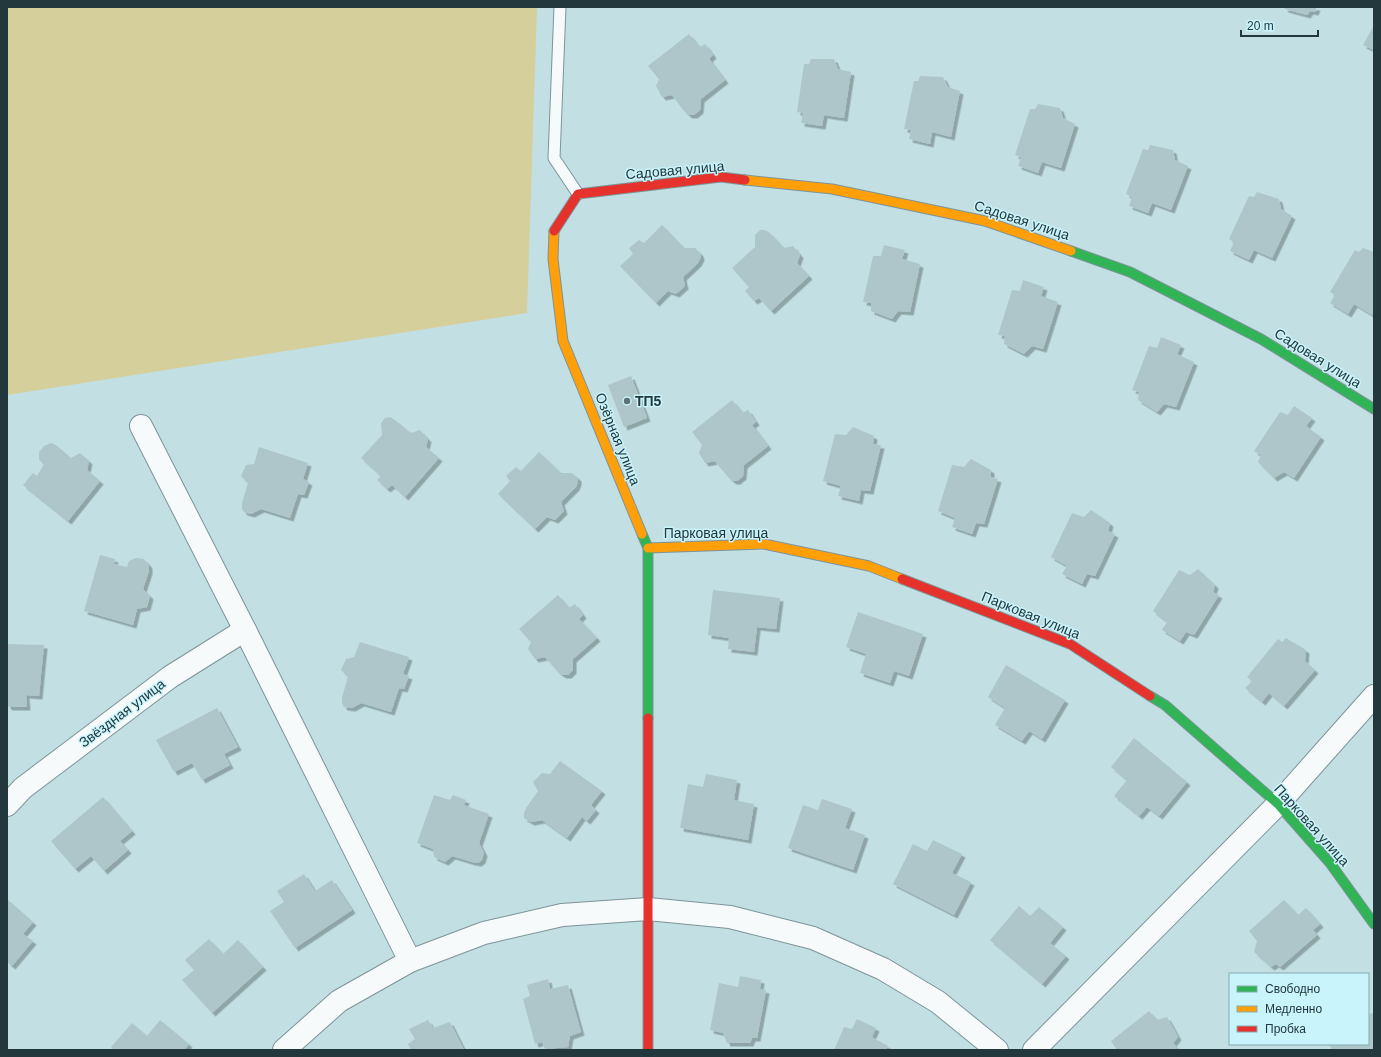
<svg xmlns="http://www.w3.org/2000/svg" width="1381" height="1057" font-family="Arial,sans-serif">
<defs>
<filter id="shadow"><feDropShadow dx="3.5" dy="3.5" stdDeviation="0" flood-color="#0004"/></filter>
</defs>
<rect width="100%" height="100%" fill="#c2dfe4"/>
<polygon fill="#d5cf9b" points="7,7 537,7 527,313 7,395"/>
<g fill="#aec6ca" filter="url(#shadow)">
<polygon points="1284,7 1317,7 1315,12 1310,11 1307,15 1285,9"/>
<polygon points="1374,25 1374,50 1363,45"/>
<polygon points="689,34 700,47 705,44 713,55 709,59 725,80 701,99 700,110 694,115 689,115 684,111 672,95 662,97 656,86 659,79 648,66"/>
<polygon points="811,59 834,59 838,69 851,72 844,118 824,115 822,126 801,123 803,113 797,112 804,64 809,64"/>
<polygon points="920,76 943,77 948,87 960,91 951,137 932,132 930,144 909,139 911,130 904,129 914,81 918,81"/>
<polygon points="1038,104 1060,108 1063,118 1075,124 1061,168 1042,162 1038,173 1018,166 1021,157 1015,155 1030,109 1035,109"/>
<polygon points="1150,145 1173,150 1175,160 1188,166 1171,210 1152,203 1148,213 1129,206 1132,197 1126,194 1143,149 1148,150"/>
<polygon points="1257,192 1279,199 1281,209 1292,216 1272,258 1254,250 1249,260 1230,251 1234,242 1229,239 1249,196 1254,197"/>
<polygon points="662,225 684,248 695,248 700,253 701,257 698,263 683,277 685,286 676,294 668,291 656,303 620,266 633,254 629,248 639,240 644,243"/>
<polygon points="760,230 765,230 770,233 784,248 793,246 800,255 797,263 809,276 771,311 759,298 754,301 745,291 749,287 732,268 755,247 755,235"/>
<polygon points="884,245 905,250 902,259 920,264 910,312 898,311 892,319 871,311 871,303 863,302 873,256 881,256"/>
<polygon points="1363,248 1374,252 1374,311 1372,315 1354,304 1348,314 1330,303 1335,295 1330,292 1355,250 1359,252"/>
<polygon points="1023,280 1044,287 1041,296 1058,302 1043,349 1032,346 1024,354 1004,344 1005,336 998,335 1012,290 1020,291"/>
<polygon points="1161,337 1181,345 1177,354 1194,362 1176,407 1164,404 1157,412 1138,400 1139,392 1132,390 1149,346 1157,348"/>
<polygon points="631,376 647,418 624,427 608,385"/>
<polygon points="732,400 743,413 748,410 756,422 752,425 768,446 744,465 743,476 737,481 733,481 728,477 715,461 705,463 699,453 702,445 692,432"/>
<polygon points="1294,406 1312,418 1306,426 1321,437 1294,478 1284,472 1274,478 1258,462 1261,455 1254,451 1280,412 1288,415"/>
<polygon points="390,417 395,420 411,433 420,430 428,439 426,447 439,458 405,497 392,485 387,489 377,480 381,476 361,458 382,435 381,423 385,418"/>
<polygon points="853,427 874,436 873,444 881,445 870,491 861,490 859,501 838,496 841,486 823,481 835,434 846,435"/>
<polygon points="51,443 56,445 71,458 80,453 89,461 87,470 100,481 68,521 23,485 33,473 37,476 44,464 39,460 39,452 44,446"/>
<polygon points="259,447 308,463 303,479 309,482 304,495 298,494 290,518 261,509 251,514 244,512 242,509 242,503 248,483 241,476 246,465 254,464"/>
<polygon points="539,452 561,473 572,473 578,478 578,482 576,487 561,502 564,511 555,520 547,517 535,529 498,494 510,481 506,476 516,467 521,471"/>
<polygon points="971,459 991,470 991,477 998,479 984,524 976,523 972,534 952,527 955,518 938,511 952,465 964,467"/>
<polygon points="1091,510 1110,523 1108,531 1115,534 1095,576 1087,574 1082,584 1062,574 1067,566 1051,557 1072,513 1084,517"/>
<polygon points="100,555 115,559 114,564 127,567 129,561 136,558 144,559 149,565 149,571 143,589 150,596 147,607 137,609 133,625 84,611"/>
<polygon points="1198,569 1215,585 1213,592 1219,595 1194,635 1186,632 1180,641 1162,630 1167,622 1153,611 1179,570 1190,575"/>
<polygon points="713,590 780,598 776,629 757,627 754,652 728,649 729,638 708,635"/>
<polygon points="558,595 569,608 575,604 583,615 579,619 597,638 573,659 573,670 568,675 563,675 558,672 545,657 535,659 528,649 531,642 519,629"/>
<polygon points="858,612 923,634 909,676 894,671 890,683 860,673 866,654 846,647"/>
<polygon points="1286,638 1306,650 1305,661 1315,670 1284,706 1269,693 1262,702 1245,688 1252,681 1247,677 1278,639 1282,642"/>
<polygon points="360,642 409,657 403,674 409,676 404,689 399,688 391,712 361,703 352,708 344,707 342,703 342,697 348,677 341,670 346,659 354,657"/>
<polygon points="7,644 44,645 39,696 26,695 27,707 9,707 7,705"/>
<polygon points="1006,665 1065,700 1042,739 1029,731 1022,741 995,725 1005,708 988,697"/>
<polygon points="217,708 238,747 224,754 230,765 202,780 192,763 174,772 156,740"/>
<polygon points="1134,738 1187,782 1159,816 1147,807 1139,816 1114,796 1127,780 1111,767"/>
<polygon points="560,761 602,791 591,805 596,810 587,821 582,817 567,838 542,820 531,822 524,818 524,813 526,808 538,791 533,782 542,773 550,774"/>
<polygon points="706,774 737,780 734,800 754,804 748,840 680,828 688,784 703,787"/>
<polygon points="434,795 450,800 453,795 466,800 464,805 489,814 479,843 484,853 482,860 478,863 472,862 452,856 445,862 434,857 433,849 417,843"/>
<polygon points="103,797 132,831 120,841 128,850 104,871 91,856 75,869 51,841"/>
<polygon points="822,799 852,809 845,828 865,835 853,870 788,848 803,805 818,810"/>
<polygon points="933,840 962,854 952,873 971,882 954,915 893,884 913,844 927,851"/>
<polygon points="304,874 315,891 332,880 352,910 295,948 270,911 284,902 277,891"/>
<polygon points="7,899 33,922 23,934 33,941 12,966 7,962"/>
<polygon points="1284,900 1298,915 1306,908 1320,924 1313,930 1317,935 1280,967 1276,964 1271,967 1254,952 1257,941 1249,931"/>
<polygon points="1019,906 1030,916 1039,907 1063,927 1050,943 1066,956 1042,984 990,940"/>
<polygon points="209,939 223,954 238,940 263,967 212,1013 182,980 194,970 185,960"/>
<polygon points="740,976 761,980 760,989 766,990 757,1038 752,1038 750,1043 727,1043 723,1033 710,1030 719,983 738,987"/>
<polygon points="548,979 550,989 568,985 581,1032 570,1036 568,1047 545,1049 542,1042 535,1044 523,999 530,996 527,985"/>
<polygon points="1149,1011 1157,1020 1167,1017 1178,1037 1173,1043 1178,1048 1176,1050 1117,1050 1111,1041"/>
<polygon points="1374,1012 1374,1050 1332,1050 1329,1044 1368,1044 1368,1015"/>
<polygon points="857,1019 876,1028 872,1037 888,1046 886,1050 834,1050 844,1027 852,1029"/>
<polygon points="160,1020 189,1044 184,1050 114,1050 111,1047 132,1023 147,1036"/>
<polygon points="428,1020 433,1028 450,1022 464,1050 411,1050 408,1044 415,1039 409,1029"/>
</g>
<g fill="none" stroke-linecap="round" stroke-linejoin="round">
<defs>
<polyline id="lane" points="560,7 554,158 578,194"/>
<g id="street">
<polyline points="141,426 245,630 410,961"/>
<polyline points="7,805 23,788 170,677 245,630"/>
<polyline points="284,1050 339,1001 410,961 484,933 562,915 648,909 730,917 813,938 883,969 938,1002 997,1050"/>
<polyline points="1034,1050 1278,804 1374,696"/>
</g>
<g id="fast">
<polyline points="1071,251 1130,272 1261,339 1374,409"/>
<polyline points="642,534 648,548 648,718"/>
<polyline points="1150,696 1165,705 1278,804 1330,863 1374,924"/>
</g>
<g id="slow">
<polyline points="745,180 832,189 985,221 1071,251"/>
<polyline points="554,231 553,259 563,341 642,534"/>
<polyline points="648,548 764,544 869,566 902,579"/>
</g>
<g id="jam">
<polyline points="554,231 578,194 721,177 745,180"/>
<polyline points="902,579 1070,644 1150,696"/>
<polyline points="648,718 648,1050"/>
</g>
</defs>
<use href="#lane" stroke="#7d9498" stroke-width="13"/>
<use href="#street" stroke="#7d9498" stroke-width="24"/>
<use href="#fast" stroke="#7d9498" stroke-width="11"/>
<use href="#slow" stroke="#7d9498" stroke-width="11"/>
<use href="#jam" stroke="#7d9498" stroke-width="11"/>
<use href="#lane" stroke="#f6fafb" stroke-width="11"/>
<use href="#street" stroke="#f6fafb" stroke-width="22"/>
<use href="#fast" stroke="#30b455" stroke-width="9"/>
<use href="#slow" stroke="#ff9f0a" stroke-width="9"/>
<use href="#jam" stroke="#e5322d" stroke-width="9"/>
</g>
<circle fill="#5b7277" stroke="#c9f4fc" stroke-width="1.5" cx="627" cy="401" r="4"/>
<g text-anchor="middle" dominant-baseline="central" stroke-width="3" stroke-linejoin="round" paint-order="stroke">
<g font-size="14" fill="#23383c" stroke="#c9f4fc">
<text transform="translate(675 170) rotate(-5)">Садовая улица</text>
<text transform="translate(1022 220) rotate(18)">Садовая улица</text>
<text transform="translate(1318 358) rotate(32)">Садовая улица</text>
<text transform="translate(618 439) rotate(68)">Озёрная улица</text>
<text x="716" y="533">Парковая улица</text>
<text transform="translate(1031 615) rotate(22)">Парковая улица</text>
<text transform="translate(122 713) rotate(-37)">Звёздная улица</text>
<text transform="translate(1312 825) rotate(48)">Парковая улица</text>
</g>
<g font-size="14" font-weight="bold" fill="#23383c" stroke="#c9f4fc" text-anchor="start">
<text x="635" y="401">ТП5</text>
</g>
</g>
<rect width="1381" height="1057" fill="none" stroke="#23383c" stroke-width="16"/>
<rect x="1229" y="973" width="140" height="72" fill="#c9f4fc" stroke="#87a9af"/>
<rect x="1237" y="986" width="20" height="6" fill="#30b455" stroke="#87a9af"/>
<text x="1265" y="993" font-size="12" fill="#23383c">Свободно</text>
<rect x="1237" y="1006" width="20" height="6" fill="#ff9f0a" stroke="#87a9af"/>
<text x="1265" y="1013" font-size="12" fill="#23383c">Медленно</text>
<rect x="1237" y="1026" width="20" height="6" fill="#e5322d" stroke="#87a9af"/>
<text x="1265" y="1033" font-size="12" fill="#23383c">Пробка</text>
<path d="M1241 30v6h77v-6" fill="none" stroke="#23383c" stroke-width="2"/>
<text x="1247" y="30" font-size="12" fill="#23383c" stroke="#c9f4fc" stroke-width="3" paint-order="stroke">20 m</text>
</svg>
